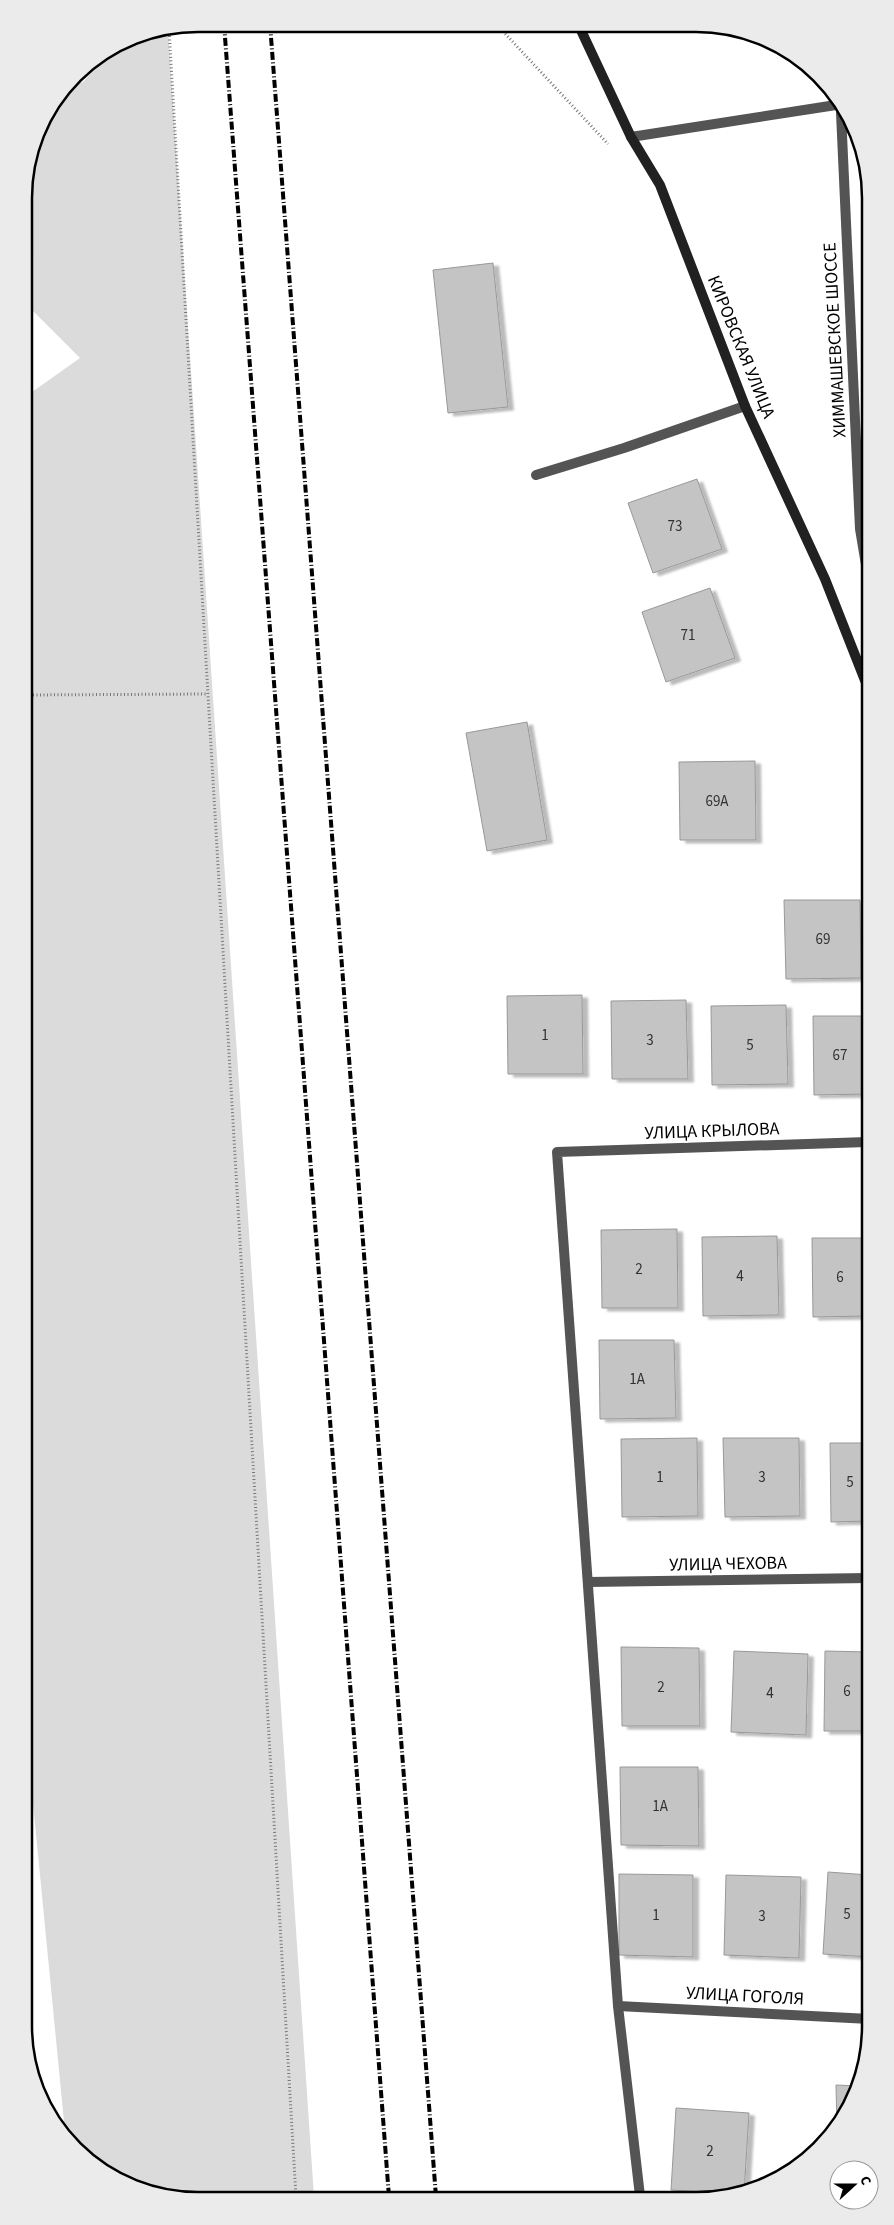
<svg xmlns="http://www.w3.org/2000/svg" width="894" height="2225" font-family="'Source Sans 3',sans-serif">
<defs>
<filter id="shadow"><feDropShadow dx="5.5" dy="3" stdDeviation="1" flood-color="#0004"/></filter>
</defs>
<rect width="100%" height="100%" fill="#fff"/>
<polygon fill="#dbdbdb" points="168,30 314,2197 165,2198 121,2183 75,2150 65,2132 29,1762 25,397 80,358 24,302 24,187 42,121 69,85 83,82 111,50 132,37"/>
<g fill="#c4c4c4" stroke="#989898" filter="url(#shadow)">
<polygon points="493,263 508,407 448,413 433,270"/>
<polygon points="697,479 722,549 653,573 628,503"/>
<polygon points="710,588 735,658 666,682 642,612"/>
<polygon points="527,722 547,840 487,851 466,733"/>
<polygon points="755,761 756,840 680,840 679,762"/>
<polygon points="784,900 860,900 861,978 786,979"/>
<polygon points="582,995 583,1074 508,1074 507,996"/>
<polygon points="686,1000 688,1079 612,1079 611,1001"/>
<polygon points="786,1005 788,1084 712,1085 711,1006"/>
<polygon points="813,1016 867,1016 867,1094 814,1095"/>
<polygon points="677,1229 678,1308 602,1308 601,1230"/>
<polygon points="777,1236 779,1315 703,1316 702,1237"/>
<polygon points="812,1238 868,1238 868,1316 813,1317"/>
<polygon points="599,1340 674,1340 676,1418 600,1419"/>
<polygon points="697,1438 698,1516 622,1517 621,1439"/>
<polygon points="723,1438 799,1438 800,1516 725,1517"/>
<polygon points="830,1443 868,1443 868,1521 831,1522"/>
<polygon points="621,1647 699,1648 700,1726 622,1726"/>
<polygon points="734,1651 808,1654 806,1735 731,1732"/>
<polygon points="825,1651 869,1652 869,1731 824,1731"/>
<polygon points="620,1767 698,1767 699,1846 621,1845"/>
<polygon points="828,1872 869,1875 870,1957 823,1954"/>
<polygon points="619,1874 693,1875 693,1957 619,1955"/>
<polygon points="726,1875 801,1877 799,1958 724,1955"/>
<polygon points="836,2085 859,2086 857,2093 837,2126"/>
<polygon points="676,2108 749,2113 744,2194 671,2190"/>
</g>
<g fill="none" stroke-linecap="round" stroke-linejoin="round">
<g stroke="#767676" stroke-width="3" stroke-dasharray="1 2.5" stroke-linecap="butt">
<polyline points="498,26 608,144"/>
<polyline points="169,29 296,2197"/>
<polyline points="26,695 208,694"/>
</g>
<g stroke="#545454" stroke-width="10">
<polyline points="631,137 836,105"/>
<polyline points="536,475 624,448 745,406"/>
</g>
<g stroke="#545454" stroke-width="10">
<polyline points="841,113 860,529 866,565"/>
<polyline points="588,1582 869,1578"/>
<polyline points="618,2006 870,2019"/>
<polyline points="640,2196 618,2006 557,1152 867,1142"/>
</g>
<polyline stroke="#212121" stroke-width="10" points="579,26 631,137 660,185 745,406 825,579 866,683"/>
<g stroke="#000" stroke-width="4" stroke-dasharray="8 2.5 1 2.5" stroke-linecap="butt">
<polyline points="224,24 389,2197"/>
<polyline points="270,24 436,2197"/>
</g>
</g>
<g text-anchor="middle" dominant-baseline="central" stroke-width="4" stroke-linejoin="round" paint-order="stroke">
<g font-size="15" fill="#313131">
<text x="675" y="526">73</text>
<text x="688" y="635">71</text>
<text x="717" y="801">69А</text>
<text x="823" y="939">69</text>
<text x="545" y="1035">1</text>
<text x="650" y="1040">3</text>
<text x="750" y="1045">5</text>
<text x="840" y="1055">67</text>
<text x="639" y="1269">2</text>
<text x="740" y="1276">4</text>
<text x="840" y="1277">6</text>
<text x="637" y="1379">1А</text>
<text x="660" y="1477">1</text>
<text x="762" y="1477">3</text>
<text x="850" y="1482">5</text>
<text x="661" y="1687">2</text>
<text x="847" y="1691">6</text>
<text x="770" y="1693">4</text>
<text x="660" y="1806">1А</text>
<text x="847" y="1914">5</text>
<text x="656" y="1915">1</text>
<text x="762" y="1916">3</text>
<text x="710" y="2151">2</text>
</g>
<g font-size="18" fill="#000" stroke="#fff">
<text transform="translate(835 340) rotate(-93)">ХИММАШЕВСКОЕ ШОССЕ</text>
<text transform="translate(741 347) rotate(68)">КИРОВСКАЯ УЛИЦА</text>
<text transform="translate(712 1131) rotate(-2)">УЛИЦА КРЫЛОВА</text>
<text transform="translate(728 1564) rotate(-1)">УЛИЦА ЧЕХОВА</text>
<text transform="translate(745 1996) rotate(3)">УЛИЦА ГОГОЛЯ</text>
</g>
</g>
<path d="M0 0H894V2225H0ZM198 32H696A166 166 0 0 1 862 198V2026A166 166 0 0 1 696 2192H198A166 166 0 0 1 32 2026V198A166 166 0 0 1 198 32Z" fill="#ebebeb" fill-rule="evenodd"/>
<path fill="none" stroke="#000" stroke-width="2.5" d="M198 32H696A166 166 0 0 1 862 198V2026A166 166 0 0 1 696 2192H198A166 166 0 0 1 32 2026V198A166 166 0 0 1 198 32Z"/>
<g transform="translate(854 2185) rotate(69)"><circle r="24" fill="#ffffff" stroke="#999999"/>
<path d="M0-4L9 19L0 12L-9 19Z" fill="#000000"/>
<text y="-8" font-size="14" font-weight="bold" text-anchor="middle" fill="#000000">С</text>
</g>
</svg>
